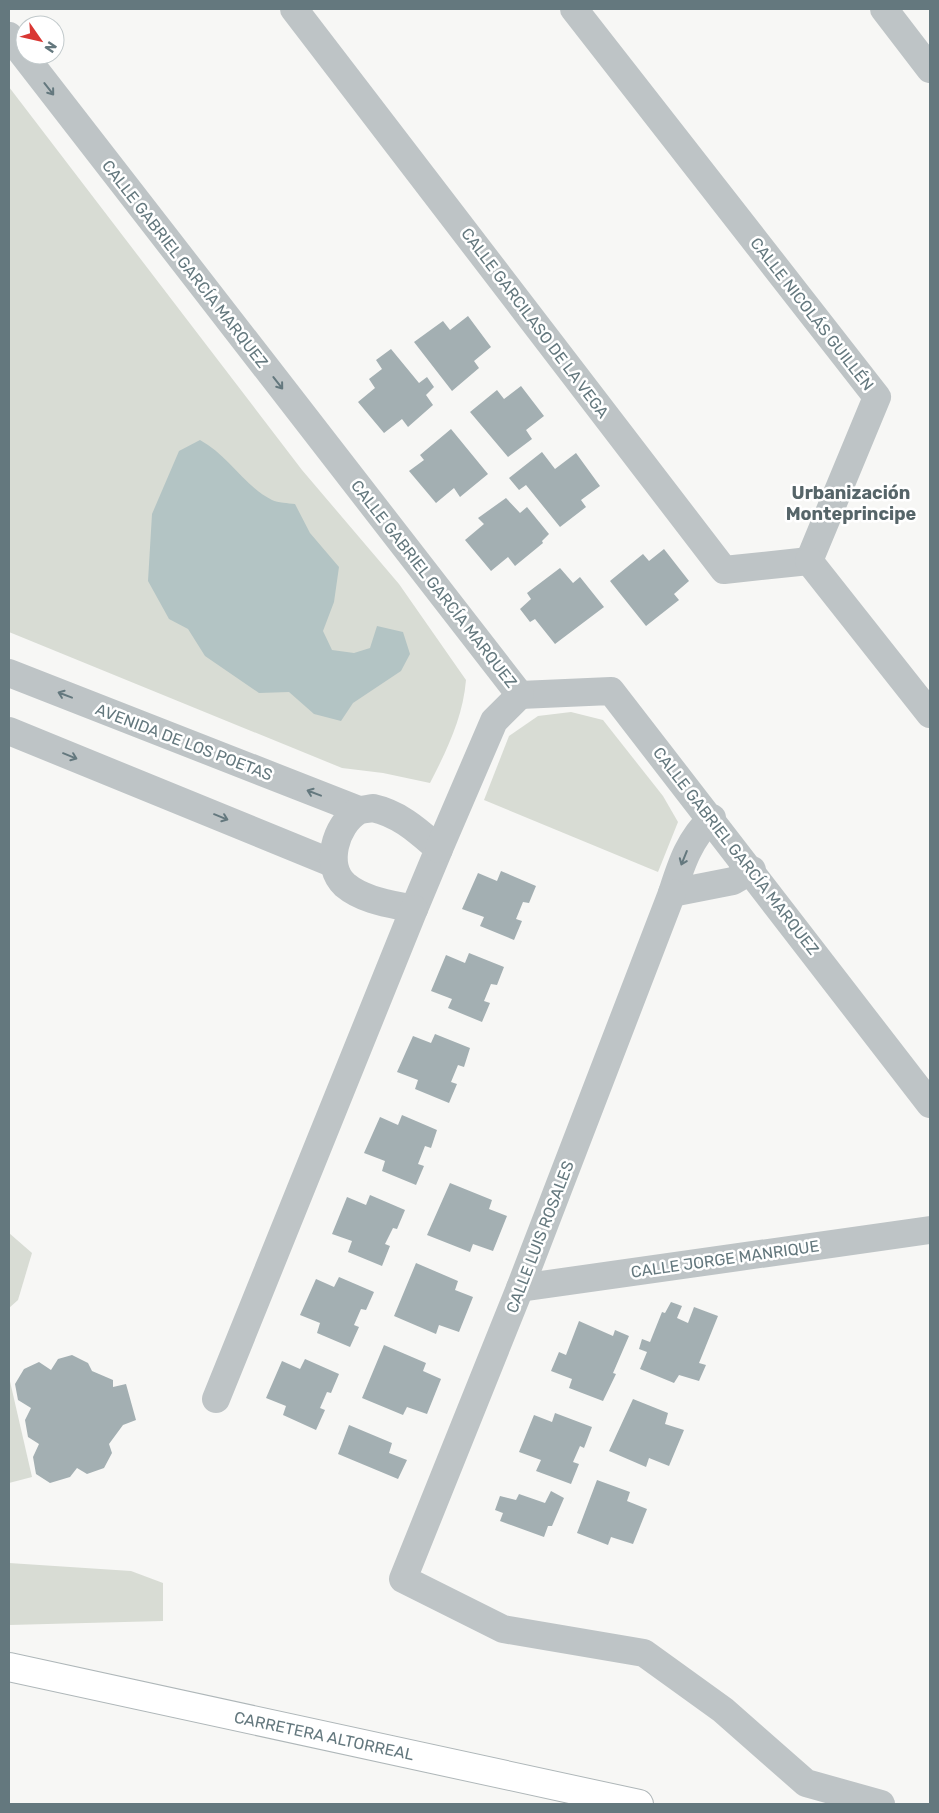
<svg xmlns="http://www.w3.org/2000/svg" width="939" height="1813" font-family="Rubik,sans-serif">
<rect width="100%" height="100%" fill="#f7f7f5"/>
<g fill="#d8dcd4">
<path d="M9,87L302,470L399,584L466,680C463,717 447,750 430,783L383,773L342,768L9,632Z"/>
<polygon points="571,712 603,720 663,796 678,822 658,872 484,800 509,736 538,716"/>
<polygon points="9,1233 32,1253 18,1300 9,1308"/>
<polygon points="9,1377 32,1477 9,1483"/>
<polygon points="9,1563 131,1571 163,1583 163,1621 9,1625"/>
</g>
<path fill="#b3c4c4" d="M200,440C228,455 244,486 272,500C278,503 288,503 295,504L310,533L339,567L334,602L323,631L332,650L354,653L370,648L377,626L403,632L410,654L401,671L353,703L341,721L314,714L289,692L259,693L205,656L188,629L169,619L148,581L152,514L179,451Z"/>
<g fill="#a3afb2">
<polygon points="468,316 491,347 474,361 479,368 452,391 414,342 443,321 450,330"/>
<polygon points="391,349 419,383 427,377 434,387 426,395 433,405 408,427 402,419 384,433 358,402 375,388 369,379 382,369 376,360"/>
<polygon points="521,386 544,416 526,430 532,439 508,457 470,412 497,390 504,399"/>
<polygon points="451,429 488,474 460,497 454,488 436,503 409,471 424,460 420,455"/>
<polygon points="542,452 555,469 576,453 600,486 581,500 586,507 560,527 526,485 519,490 509,478"/>
<polygon points="506,498 520,513 527,507 549,534 542,541 543,543 515,566 508,557 491,571 465,540 484,524 478,518"/>
<polygon points="664,549 689,581 674,594 679,600 646,626 610,581 643,554 649,561"/>
<polygon points="560,568 573,583 580,577 604,607 555,644 535,619 530,622 520,609 531,599 527,593"/>
<polygon points="501,871 536,886 529,903 523,902 516,919 522,921 514,940 480,926 484,917 462,909 478,873 497,881"/>
<polygon points="469,953 504,967 497,985 491,984 484,1001 490,1003 482,1022 448,1008 452,999 431,991 446,955 465,963"/>
<polygon points="435,1034 470,1048 464,1067 458,1065 451,1082 457,1084 449,1103 415,1089 418,1080 397,1072 413,1036 431,1043"/>
<polygon points="402,1115 437,1130 431,1148 425,1146 418,1164 424,1166 416,1185 382,1171 385,1161 364,1153 380,1117 398,1125"/>
<polygon points="450,1183 492,1200 489,1209 507,1216 493,1251 473,1244 470,1252 427,1235"/>
<polygon points="370,1195 405,1210 397,1229 393,1228 385,1244 390,1246 382,1266 348,1252 352,1241 332,1234 347,1197 366,1205"/>
<polygon points="416,1263 458,1281 455,1290 473,1297 459,1332 439,1325 436,1334 394,1316"/>
<polygon points="339,1277 374,1292 366,1310 361,1309 354,1325 359,1327 350,1347 317,1333 320,1323 300,1315 316,1279 334,1287"/>
<polygon points="671,1302 682,1306 677,1318 688,1323 694,1307 718,1316 699,1363 706,1365 699,1381 679,1375 674,1383 640,1369 647,1352 639,1349 642,1339 650,1342 662,1312 665,1313"/>
<polygon points="579,1321 613,1336 615,1330 629,1336 613,1373 616,1374 603,1401 569,1388 572,1379 551,1371 559,1352 566,1355"/>
<polygon points="384,1345 426,1363 423,1371 441,1379 427,1414 407,1407 403,1415 362,1398"/>
<polygon points="72,1355 88,1363 92,1371 113,1380 113,1387 126,1384 136,1420 123,1425 109,1444 112,1453 104,1468 87,1474 77,1468 70,1477 50,1483 36,1474 33,1457 39,1444 28,1437 25,1420 31,1408 18,1400 15,1384 24,1369 39,1362 51,1370 58,1359"/>
<polygon points="305,1359 339,1374 331,1393 327,1392 320,1408 325,1410 316,1430 283,1415 286,1406 266,1398 282,1361 300,1369"/>
<polygon points="633,1399 668,1413 665,1424 684,1430 669,1466 649,1458 646,1467 609,1451"/>
<polygon points="555,1413 592,1427 584,1448 580,1446 573,1462 579,1464 571,1484 536,1471 541,1460 519,1452 534,1415 552,1422"/>
<polygon points="349,1425 392,1443 389,1453 407,1460 398,1479 338,1454"/>
<polygon points="597,1480 630,1492 627,1501 647,1509 633,1544 611,1537 608,1545 577,1533"/>
<polygon points="551,1491 564,1498 552,1526 548,1526 544,1537 500,1521 503,1513 495,1510 500,1496 516,1500 519,1494 545,1503"/>
</g>
<g fill="none" stroke-linecap="round" stroke-linejoin="round">
<defs>
<polyline id="secondary" points="9,1667 639,1804"/>
</defs>
<use href="#secondary" stroke="#afb7b9" stroke-width="30"/>
<g stroke="#bec4c6" stroke-width="28">
<polyline points="294,9 724,570 809,561"/>
<polyline points="574,9 877,397 809,561"/>
<polyline points="884,9 930,69"/>
<polyline points="9,36 520,695"/>
<polyline points="809,561 930,714"/>
<polyline points="9,673 359,810"/>
<polyline points="520,695 611,691 930,1104"/>
<polyline points="9,731 332,863"/>
<path d="M373,808C400,814 418,831 439,849L414,909C392,904 364,901 345,885C324,866 335,825 358,811C362,809 368,809 373,808Z"/>
<path d="M712,818C689,839 681,865 672,893L733,881L752,870"/>
<polyline points="439,849 494,721 520,695"/>
<polyline points="672,893 520,1288 403,1579 503,1629 644,1653 723,1710 806,1783 881,1804"/>
<polyline points="520,1288 930,1230"/>
<polyline points="216,1399 414,909"/>
</g>
<use href="#secondary" stroke="#fff" stroke-width="28"/>
</g>
<defs><path id="oneway-shaft" d="M-6 0H5M1.5-3L5.5 0L1.5 3" fill="none" stroke-width="1.6" stroke-linecap="round" stroke-linejoin="round" transform="scale(1.25)"/></defs>
<g stroke="#64787e">
<use href="#oneway-shaft" transform="translate(49 89) rotate(52)"/>
<use href="#oneway-shaft" transform="translate(278 383) rotate(52)"/>
<use href="#oneway-shaft" transform="translate(65 695) rotate(-159)"/>
<use href="#oneway-shaft" transform="translate(70 756) rotate(22)"/>
<use href="#oneway-shaft" transform="translate(314 793) rotate(-159)"/>
<use href="#oneway-shaft" transform="translate(221 817) rotate(22)"/>
<use href="#oneway-shaft" transform="translate(684 858) rotate(112)"/>
</g>
<g text-anchor="middle" dominant-baseline="central" stroke-width="5" stroke-linejoin="round" paint-order="stroke">
<g font-size="16" fill="#64787e" stroke="#fff">
<text transform="translate(185 264) rotate(52)">CALLE GABRIEL GARCÍA MARQUEZ</text>
<text transform="translate(812 314) rotate(52)">CALLE NICOLÁS GUILLÉN</text>
<text transform="translate(535 323) rotate(53)">CALLE GARCILASO DE LA VEGA</text>
<text transform="translate(434 584) rotate(52)">CALLE GABRIEL GARCÍA MARQUEZ</text>
<text transform="translate(184 742) rotate(21)">AVENIDA DE LOS POETAS</text>
<text transform="translate(736 851) rotate(52)">CALLE GABRIEL GARCÍA MARQUEZ</text>
<text transform="translate(540 1237) rotate(-69)">CALLE LUIS ROSALES</text>
<text transform="translate(725 1259) rotate(-8)">CALLE JORGE MANRIQUE</text>
<text transform="translate(324 1736) rotate(12)">CARRETERA ALTORREAL</text>
</g>
<g font-size="18" font-weight="bold" fill="#566569" stroke="#fff">
<text x="851" y="493">Urbanización<tspan x="851" dy="21">Monteprincipe</tspan></text>
</g>
</g>
<rect width="939" height="1813" fill="none" stroke="#64787e" stroke-width="20"/>
<g transform="translate(40 40) rotate(124)"><circle r="24" fill="#ffffff" stroke="#c1c9cb"/>
<path d="M0-4L9 19L0 12L-9 19Z" fill="#d93733"/>
<text y="-8" font-size="14" font-weight="bold" text-anchor="middle" fill="#64787e">N</text>
</g>
</svg>
